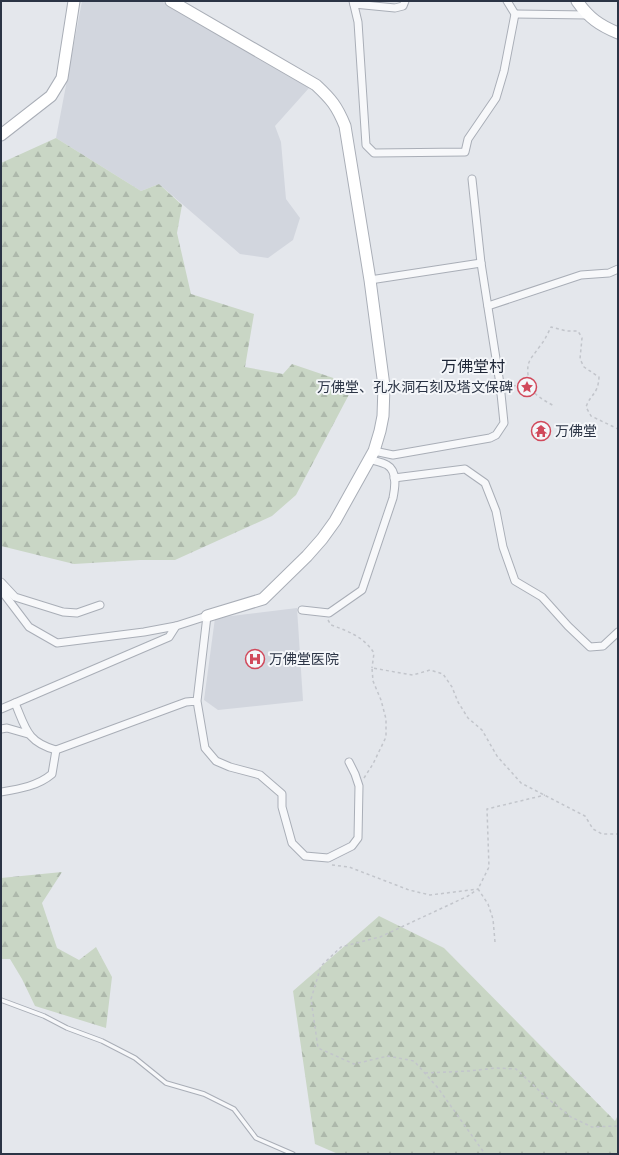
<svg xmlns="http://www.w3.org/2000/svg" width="619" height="1155" font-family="'Archivo Narrow','Noto Sans SC',sans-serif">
<defs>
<pattern id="forest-firs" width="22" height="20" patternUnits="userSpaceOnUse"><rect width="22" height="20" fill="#c9d6c5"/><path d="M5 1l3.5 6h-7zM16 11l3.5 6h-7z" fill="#adb8ab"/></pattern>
</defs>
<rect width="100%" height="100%" fill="#e4e7ec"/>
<g fill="#d2d6de">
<polygon points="82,1 161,1 309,88 275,126 281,142 286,199 300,218 293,240 268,258 240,254 159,184 141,191 56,138"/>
<polygon points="297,608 303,701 218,710 204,700 215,618"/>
</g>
<g fill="url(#forest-firs)">
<polygon points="56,138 141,191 159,184 182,205 177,233 191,294 254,314 245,367 283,374 292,364 354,385 296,495 272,516 175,560 140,560 74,564 1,546 1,163"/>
<polygon points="62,872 42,903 57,948 79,960 96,947 112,977 106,1028 35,1006 22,979 10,959 1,959 1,878"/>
<polygon points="379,916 444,948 615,1121 618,1115 618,1154 338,1154 315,1144 293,991"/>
</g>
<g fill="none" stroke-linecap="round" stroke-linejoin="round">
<defs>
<polyline id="lane" points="1,1000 44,1016 67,1028 102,1041 135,1058 166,1083 204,1094 234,1109 256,1138 293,1154"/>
<g id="street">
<polyline points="353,1 358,22 366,145 374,153 465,152 468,139 496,98 504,71 515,14 507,1"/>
<polyline points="354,4 395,8 403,6 405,1"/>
<polyline points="515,14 588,15"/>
<polyline points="370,280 481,263"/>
<polyline points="488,306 581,275 609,273 618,269"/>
<polyline points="374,451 393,455 490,438 496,435 504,423 500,384 481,263 472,179"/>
<polyline points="394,478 465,469 485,483 496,511 503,547 515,581 542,597 568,626 590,647 603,646 618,632"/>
<polyline points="1,582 15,597 63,612 77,613 100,605"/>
<polyline points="1,590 29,627 57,643 144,632 176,626"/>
<path d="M302,610L329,613L362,590L393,498C395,488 398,471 387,465C382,462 375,461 369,459"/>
<path d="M197,701L186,702L56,750C27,742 26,729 15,703L169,637L176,626L207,616L197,701L205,748L216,761L230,767L260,775L282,794V807L292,843L305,856L328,858L352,846L358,838L359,786L355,774L349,762"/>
<polyline points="1,709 15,703"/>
<polyline points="1,729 7,728 28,734"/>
<path d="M1,792C19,789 38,786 52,774L56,750"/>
</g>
<g id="secondary">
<path d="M171,1L316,85C331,99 337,106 345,126L370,280L384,386L383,416L380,431L374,451L335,521L322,539L307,556L263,599L207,616"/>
<path d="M577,1C589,18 599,25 618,33"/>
<polyline points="1,135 51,96 62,78 74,1"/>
</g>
</defs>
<use href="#lane" stroke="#a9aeb7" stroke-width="5.5"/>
<use href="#street" stroke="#a9aeb7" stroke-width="9"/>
<use href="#secondary" stroke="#a9aeb7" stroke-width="13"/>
<g stroke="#c2c5cb" stroke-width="1.5" stroke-dasharray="3 3" stroke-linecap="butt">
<path d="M529,383C532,395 544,400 554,406"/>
<path d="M507,387L529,383C526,361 528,363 540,346C545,340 548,333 551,327L567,331H578L582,338L580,359L584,367L599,377C598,395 591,393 586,407L591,416L618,429"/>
<path d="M328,620L331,625C348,631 364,637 374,653L372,668"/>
<polyline points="364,778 373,764 386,737 386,719 381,700 373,681 372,668 413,675 430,670 443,674 452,687 458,702 468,718 482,730 497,756 521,783 585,816 593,829 602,834 618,834"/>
<polyline points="332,865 349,867 409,890 430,895 478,889 468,896 380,937 341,947 321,966 311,999 318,1048 354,1064 388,1056 414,1061 438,1088 485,1154"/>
<polyline points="495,942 493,919 488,904 478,889 489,867 487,809 545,795"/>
<polyline points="425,1073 469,1071 496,1068 516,1069 547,1098 571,1117 592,1127 618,1126"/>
</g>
<use href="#lane" stroke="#f7f8fa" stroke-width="3.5"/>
<use href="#street" stroke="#f7f8fa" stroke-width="7"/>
<use href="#secondary" stroke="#fff" stroke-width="11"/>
</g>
<defs>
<symbol id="sight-ring" viewBox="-11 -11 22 22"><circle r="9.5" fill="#f4f6f9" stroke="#d1495b" stroke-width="1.5"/><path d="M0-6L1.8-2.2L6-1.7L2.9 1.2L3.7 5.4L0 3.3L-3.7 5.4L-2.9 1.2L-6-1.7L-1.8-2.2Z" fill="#d1495b"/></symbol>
<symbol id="temple-ring" viewBox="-11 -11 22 22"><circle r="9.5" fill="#f4f6f9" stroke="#d1495b" stroke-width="1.5"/><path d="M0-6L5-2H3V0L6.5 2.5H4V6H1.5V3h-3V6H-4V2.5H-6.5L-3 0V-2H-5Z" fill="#d1495b"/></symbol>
<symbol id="hospital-ring" viewBox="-11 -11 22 22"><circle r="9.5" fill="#f4f6f9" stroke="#d1495b" stroke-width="1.5"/><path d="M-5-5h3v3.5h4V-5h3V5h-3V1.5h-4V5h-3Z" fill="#d1495b"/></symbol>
</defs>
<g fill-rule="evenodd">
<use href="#sight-ring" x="516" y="376" width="22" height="22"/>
<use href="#temple-ring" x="530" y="420" width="22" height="22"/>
<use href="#hospital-ring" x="244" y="648" width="22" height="22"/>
</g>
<g text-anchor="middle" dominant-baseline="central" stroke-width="4" stroke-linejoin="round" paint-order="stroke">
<g font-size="14" fill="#2b3445" stroke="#f4f6f9" text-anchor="start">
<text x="513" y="387" text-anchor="end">万佛堂、孔水洞石刻及塔文保碑</text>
<text x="555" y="431">万佛堂</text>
<text x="269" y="659">万佛堂医院</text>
</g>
<g font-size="16" fill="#1d2536" stroke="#f4f6f9">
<text x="473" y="366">万佛堂村</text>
</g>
</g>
<rect width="619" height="1155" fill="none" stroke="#2b3445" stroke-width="4"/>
</svg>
